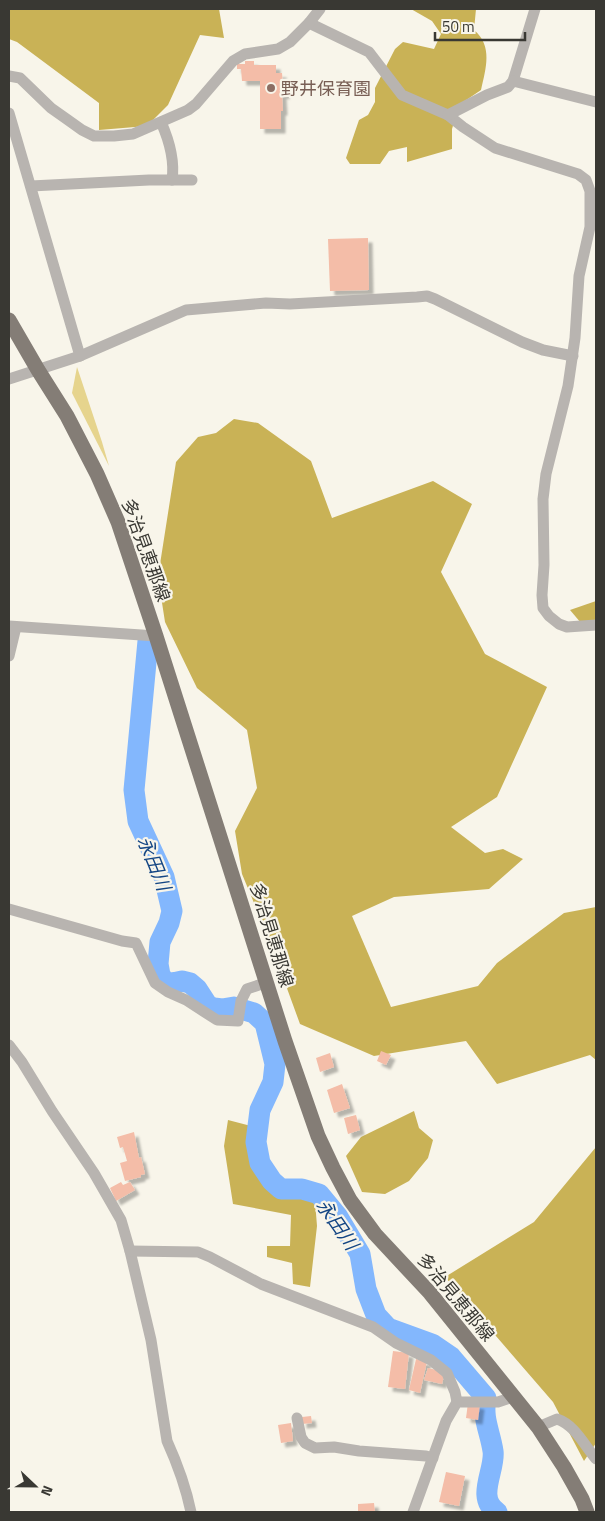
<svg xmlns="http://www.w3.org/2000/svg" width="605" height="1521" font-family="'Titillium Web','Noto Sans JP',sans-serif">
<defs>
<filter id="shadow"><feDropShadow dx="4.5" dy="4.5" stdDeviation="1" flood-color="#0004"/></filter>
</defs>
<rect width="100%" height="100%" fill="#f8f5ea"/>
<polygon fill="#e6d48d" points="77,367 102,442 109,466 72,393"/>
<g fill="#c9b256">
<polygon points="9,9 219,9 224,38 200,35 168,105 147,126 99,130 99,103 17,42 9,39"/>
<path d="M411,9H476L474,30C493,46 486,68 481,90L459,105L452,129V149L407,162V147L389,151L380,164H350L346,158L359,120L368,115L375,102V88L395,49L403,42L434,49L441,34L432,21Z"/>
<polygon points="234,419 258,423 311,461 332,518 433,481 472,504 441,572 485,654 547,687 497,797 451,827 485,853 503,849 523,859 489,889 394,897 352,916 391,1007 478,986 497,963 564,913 596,907 596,1060 590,1055 497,1084 466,1041 374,1056 300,1024 269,939 242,874 235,831 257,788 247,730 197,688 165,622 158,577 176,462 198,437 216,433"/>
<polygon points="596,601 596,623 581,623 570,610"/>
<polygon points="414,1111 419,1128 433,1140 428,1158 409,1181 385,1194 362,1192 346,1156 361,1137"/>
<polygon points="228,1120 251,1126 251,1144 254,1164 264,1181 280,1195 315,1201 317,1226 310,1287 293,1284 292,1263 267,1257 267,1246 290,1246 291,1215 233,1204 224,1146"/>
<polygon points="596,1147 596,1443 584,1461 553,1402 445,1277 534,1222"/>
</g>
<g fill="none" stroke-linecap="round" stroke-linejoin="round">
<path stroke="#83b7fd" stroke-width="21" d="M148,641L134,790L138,821L164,877L172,911L169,923L160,942L158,964L160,975L165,982L173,983L182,981L190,983L197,989L208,1006L214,1008L222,1009L234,1007L254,1013L265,1023L275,1064L273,1082L260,1110L256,1142L260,1163L272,1181L281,1189H302L319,1194L338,1217L360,1254L366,1289L376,1315L388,1328L432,1344L451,1357L486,1398C482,1419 490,1431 493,1451C496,1469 475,1498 497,1512"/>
</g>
<g fill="#f4bda8" filter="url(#shadow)">
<polygon points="245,61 254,61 254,65 276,65 276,73 282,73 283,86 285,86 285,95 282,94 283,111 281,111 281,129 260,129 260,81 242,81 241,69 237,69 237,64 245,64"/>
<polygon points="368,238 369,290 330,291 328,239"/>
<polygon points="381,1051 391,1055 386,1065 377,1061"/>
<polygon points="330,1053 334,1067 320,1072 316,1058"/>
<polygon points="342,1084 350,1108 334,1113 327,1090"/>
<polygon points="356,1115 360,1130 348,1134 344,1118"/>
<polygon points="134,1132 139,1158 141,1157 145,1174 141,1175 141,1177 125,1181 120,1163 127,1161 123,1147 120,1148 117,1137"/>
<polygon points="121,1182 123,1185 130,1182 135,1190 116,1201 110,1188"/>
<polygon points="393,1351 409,1353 405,1389 388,1387"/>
<polygon points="416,1359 427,1361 420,1393 409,1390"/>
<polygon points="428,1368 445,1372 442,1384 424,1380"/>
<polygon points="468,1403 480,1405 478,1420 466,1418"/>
<polygon points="311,1416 312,1423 302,1424 302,1417"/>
<polygon points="291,1423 293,1441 281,1443 278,1425"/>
<polygon points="446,1472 465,1476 459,1506 439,1502"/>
<polygon points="374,1503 375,1512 358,1512 358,1504"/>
</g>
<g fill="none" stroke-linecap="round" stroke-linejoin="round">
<g stroke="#b8b4b0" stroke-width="11">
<polyline points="309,23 369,52 402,95 448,115 463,127 495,148 578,174 586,180 590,191 590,227 579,276 575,338 568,386 546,474 543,499 544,565 542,595 543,608 549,616 559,624 567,627 596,625"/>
<polyline points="9,76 20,78 51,108 68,120 82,130 94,136 114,136 133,134 188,110 196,104 233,61 245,54 278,49 290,42 309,23 320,9"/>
<polyline points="513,81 535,9"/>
<polyline points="9,113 80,356"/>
<polyline points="448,115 487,95 508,87 513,81 596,102"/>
<path d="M161,122C169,140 175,160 172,180"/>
<polyline points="31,186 149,180 192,180"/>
<polyline points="9,379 80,356 186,310 266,303 290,304 417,297 427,296 435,299 522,342 543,350 573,356"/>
<polyline points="9,626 156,636"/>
<polyline points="9,656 16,627"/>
<polyline points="9,909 122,941 136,943 155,983 168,992 186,1000 217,1020 238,1021 241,1001 247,989 259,985 266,981"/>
<path d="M9,1045L22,1062L52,1111L94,1173L121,1220L130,1251L151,1340L167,1441C177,1463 186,1488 191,1512"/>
<polyline points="130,1251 198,1252 210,1257 261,1284 373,1327 396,1343 431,1360 447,1373 455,1392 457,1402"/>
<polyline points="297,1418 301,1437 305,1443 315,1448 334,1447 359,1451 426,1456 433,1458"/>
<path d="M538,1427L557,1419C575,1425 584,1445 596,1459"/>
<polyline points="413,1512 446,1421 457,1402 498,1402 513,1397"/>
</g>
<polyline stroke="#847d76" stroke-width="15" points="9,320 38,370 67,416 97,474 118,522 156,636 285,1041 318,1136 333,1168 350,1200 375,1234 430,1293 538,1427 564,1467 582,1499 587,1512"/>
</g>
<circle fill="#8d6e63" stroke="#f8f5ea" stroke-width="2" cx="271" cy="88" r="5"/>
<g text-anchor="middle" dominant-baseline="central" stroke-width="4.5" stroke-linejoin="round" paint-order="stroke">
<g font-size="18" fill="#785e54" stroke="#f8f5ea" text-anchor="start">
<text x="281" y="88">野井保育園</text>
</g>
<g font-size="18" fill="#393833" stroke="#f8f5ea">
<text transform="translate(146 550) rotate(70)">多治見恵那線</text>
<text transform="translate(272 935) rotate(73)">多治見恵那線</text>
<text transform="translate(456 1297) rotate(50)">多治見恵那線</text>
</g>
<g font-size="19" font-style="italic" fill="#144684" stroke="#f8f5ea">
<text transform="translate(155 863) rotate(68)">永田川</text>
<text transform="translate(338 1224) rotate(55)">永田川</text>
</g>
</g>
<rect width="605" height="1521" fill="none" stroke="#393833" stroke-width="20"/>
<g transform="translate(35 1486) rotate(112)" stroke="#f8f5ea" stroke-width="4" paint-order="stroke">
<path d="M0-4L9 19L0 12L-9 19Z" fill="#393833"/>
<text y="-8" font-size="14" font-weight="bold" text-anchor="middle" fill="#393833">N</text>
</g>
<path d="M435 32v8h90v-8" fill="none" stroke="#393833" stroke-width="2.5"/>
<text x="442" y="32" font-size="15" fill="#393833" stroke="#f8f5ea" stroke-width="4" paint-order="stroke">50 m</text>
</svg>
